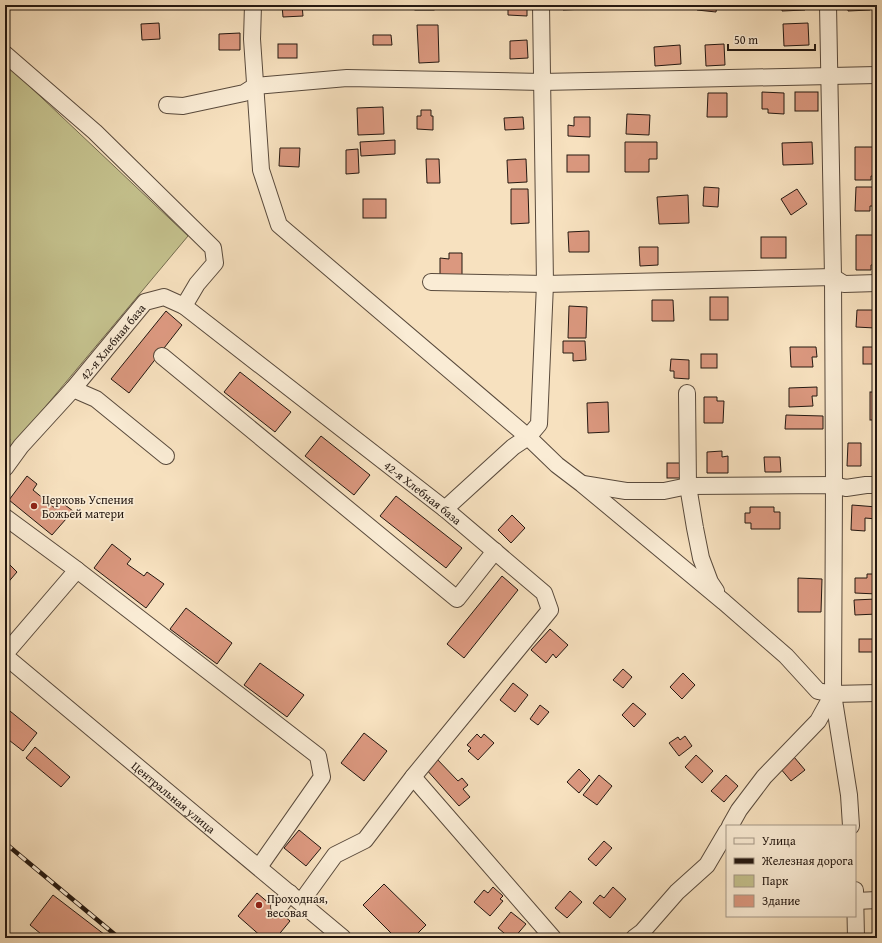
<svg xmlns="http://www.w3.org/2000/svg" width="882" height="943" font-family="'Gentium Book Plus',serif">
<rect width="100%" height="100%" fill="#f7e1bf"/>
<filter id="stains"><feTurbulence type="fractalNoise" baseFrequency=".005" numOctaves="4"/><feColorMatrix values="0 0 0 0 .2 0 0 0 0 .09 0 0 0 0 .02 0 0 0 .5 -.17"/></filter>
<radialGradient id="worn" r=".72"><stop offset=".6" stop-color="#630" stop-opacity="0"/><stop offset="1" stop-color="#630" stop-opacity=".3"/></radialGradient>
<polygon fill="#c4c18d" stroke="#746c4f" points="5,63 188,236 5,455"/>
<g fill="#db987f" stroke="#241811">
<polygon points="282,5 302,5 303,16 283,17"/>
<rect x="415" y="5" width="19" height="5"/>
<polygon points="508,5 527,5 527,16 508,15"/>
<polygon points="562,5 586,5 586,9 563,10"/>
<polygon points="697,5 717,5 716,12 697,10"/>
<polygon points="782,5 805,5 805,10 782,11"/>
<polygon points="848,5 869,5 870,10 848,11"/>
<polygon points="159,23 160,39 142,40 141,24"/>
<polygon points="808,23 809,45 784,46 783,24"/>
<polygon points="417,25 438,25 439,62 419,63"/>
<polygon points="240,33 240,50 219,50 219,34"/>
<polygon points="373,35 391,35 392,45 373,45"/>
<polygon points="527,40 528,58 510,59 510,41"/>
<rect x="278" y="44" width="19" height="14"/>
<polygon points="724,44 725,65 706,66 705,45"/>
<polygon points="680,45 681,64 655,66 654,47"/>
<polygon points="762,92 784,93 784,114 768,113 768,109 762,109"/>
<rect x="795" y="92" width="23" height="19"/>
<polygon points="708,93 727,93 727,117 707,117"/>
<polygon points="383,107 384,134 358,135 357,108"/>
<polygon points="421,110 431,110 431,116 433,116 433,130 417,129 417,116 421,116"/>
<polygon points="627,114 650,115 649,135 626,134"/>
<polygon points="523,117 524,129 505,130 504,118"/>
<polygon points="574,117 590,117 590,137 568,136 568,125 574,126"/>
<polygon points="395,140 395,154 361,156 360,142"/>
<polygon points="625,142 657,142 657,159 649,159 649,172 625,172"/>
<polygon points="812,142 813,164 783,165 782,143"/>
<polygon points="855,147 877,147 877,176 871,176 871,180 855,180"/>
<polygon points="280,148 300,148 299,167 279,166"/>
<polygon points="358,149 359,173 346,174 346,150"/>
<rect x="567" y="155" width="22" height="17"/>
<polygon points="426,159 439,159 440,183 427,183"/>
<polygon points="526,159 527,182 508,183 507,160"/>
<polygon points="704,187 719,188 718,207 703,206"/>
<polygon points="856,187 877,187 877,206 870,206 870,211 855,211"/>
<polygon points="511,189 528,189 529,223 511,224"/>
<polygon points="797,189 807,204 791,215 781,199"/>
<polygon points="688,195 689,223 659,224 657,197"/>
<rect x="363" y="199" width="23" height="19"/>
<polygon points="589,231 589,252 569,252 568,232"/>
<polygon points="856,235 877,235 877,264 871,265 871,270 856,270"/>
<rect x="761" y="237" width="25" height="21"/>
<polygon points="639,247 658,247 658,265 640,266"/>
<polygon points="449,253 462,253 462,276 440,276 440,258 449,259"/>
<rect x="710" y="297" width="18" height="23"/>
<polygon points="652,300 673,300 674,321 652,321"/>
<polygon points="569,306 587,307 586,338 568,338"/>
<polygon points="857,310 875,310 875,328 856,327"/>
<polygon points="166,311 182,325 129,393 111,379"/>
<polygon points="563,341 585,341 586,360 573,361 573,353 563,353"/>
<polygon points="790,347 816,347 817,357 812,357 813,367 791,367"/>
<rect x="863" y="347" width="14" height="17"/>
<rect x="701" y="354" width="16" height="14"/>
<polygon points="671,359 689,360 689,379 674,378 674,371 670,371"/>
<polygon points="240,372 291,412 275,432 224,392"/>
<polygon points="817,387 817,396 812,396 813,406 789,407 789,388"/>
<rect x="870" y="392" width="7" height="28"/>
<polygon points="704,397 717,397 717,401 724,401 723,423 704,423"/>
<polygon points="608,402 609,432 588,433 587,403"/>
<polygon points="786,415 823,416 823,429 785,429"/>
<polygon points="5,435 10,439 5,446"/>
<polygon points="321,436 370,475 354,495 305,456"/>
<polygon points="848,443 861,443 861,466 847,466"/>
<polygon points="722,451 722,457 728,456 728,473 707,473 707,452"/>
<polygon points="764,457 780,457 781,472 765,472"/>
<rect x="667" y="463" width="17" height="15"/>
<polygon points="27,476 37,484 33,490 56,509 61,502 73,511 52,535 9,500"/>
<polygon points="396,496 462,548 446,568 380,516"/>
<polygon points="852,505 877,507 877,519 865,518 865,531 851,530"/>
<polygon points="750,507 774,507 774,512 780,512 780,529 751,529 751,523 745,523 745,513 750,513"/>
<polygon points="512,515 525,528 511,543 498,530"/>
<polygon points="112,544 131,559 127,564 144,576 147,572 164,584 146,608 94,568"/>
<polygon points="5,560 17,572 5,586"/>
<polygon points="867,574 877,574 877,594 855,593 855,578 867,578"/>
<polygon points="502,576 518,590 464,658 447,644"/>
<polygon points="798,578 822,579 821,612 798,612"/>
<polygon points="876,599 877,614 855,615 854,600"/>
<polygon points="186,608 232,643 217,664 170,629"/>
<polygon points="550,629 568,645 556,658 553,654 546,663 531,650"/>
<rect x="859" y="639" width="18" height="13"/>
<polygon points="260,663 304,695 287,717 244,685"/>
<polygon points="623,669 632,677 623,688 613,680"/>
<polygon points="683,673 695,685 682,699 670,687"/>
<polygon points="513,683 528,695 515,712 500,700"/>
<polygon points="633,703 646,714 634,727 622,715"/>
<polygon points="540,705 549,712 538,725 530,719"/>
<polygon points="5,707 37,733 23,751 5,737"/>
<polygon points="364,733 387,751 364,781 341,763"/>
<polygon points="477,734 481,738 484,734 494,743 478,760 468,751 471,748 467,745"/>
<polygon points="685,736 692,746 679,756 669,743 678,737 680,740"/>
<polygon points="35,747 70,777 61,787 26,758"/>
<polygon points="696,755 713,771 702,783 685,767"/>
<polygon points="794,757 805,770 791,781 780,768"/>
<polygon points="436,758 458,781 462,778 468,785 463,789 470,797 459,806 425,768"/>
<polygon points="579,769 590,780 579,793 567,782"/>
<polygon points="599,775 612,786 597,805 583,795"/>
<polygon points="726,775 738,786 724,802 711,791"/>
<polygon points="299,830 321,848 306,866 284,848"/>
<polygon points="604,841 612,848 596,866 588,859"/>
<polygon points="384,884 426,925 413,938 396,938 363,905"/>
<polygon points="493,887 503,896 500,899 503,901 490,916 474,902 484,890 488,893"/>
<polygon points="613,887 626,899 610,918 593,903 600,895 604,898"/>
<polygon points="570,891 582,902 567,918 555,908"/>
<polygon points="257,893 290,921 276,938 263,938 238,916"/>
<polygon points="53,895 109,938 46,938 30,925"/>
<polygon points="511,912 526,924 514,938 510,938 498,928"/>
</g>
<g fill="none" stroke-linecap="round" stroke-linejoin="round">
<defs>
<g id="minor">
<polyline points="253,5 252,39 261,170 279,225 528,437 557,465 582,484 724,602 786,656 818,691 833,694 877,693"/>
<polyline points="828,5 833,277 834,485 833,694 849,795 851,826"/>
<polyline points="5,54 95,132 213,248 215,263 197,284 184,306"/>
<polyline points="167,105 183,106 244,93 255,86 347,78 542,82 877,75"/>
<polyline points="431,282 545,284 833,277 844,284 877,283"/>
<polyline points="162,356 457,599 495,551"/>
<polyline points="73,389 96,399 166,456"/>
<polyline points="687,393 688,486 695,528 701,558 710,582 716,591"/>
<path id="s1" d="M5,468L21,446L73,389L145,302L164,297L184,306L445,509L544,593L550,610L413,777L365,840L335,855L301,902"/>
<polyline points="583,484 626,491 664,491 688,486 834,485 846,488 866,485 877,485"/>
<polyline points="445,509 513,447 528,437 539,424 545,284 541,5"/>
<polyline points="5,517 77,570 318,756 322,777 259,867"/>
<polyline points="5,654 77,570"/>
<path id="s2" d="M5,656L343,938"/>
<polyline points="413,777 553,938"/>
<polyline points="730,826 739,810 764,777 818,721 833,694"/>
<polyline points="855,890 856,938"/>
<polyline points="856,901 877,900"/>
<polyline points="279,907 290,893"/>
<polyline points="634,938 642,932 677,892 707,865 727,831"/>
</g>
</defs>
<use href="#minor" stroke="#594a3c" stroke-width="18"/>
<use href="#minor" stroke="#faecd5" stroke-width="16"/>
<defs>
<polyline id="rail" points="5,843 119,938"/>
</defs>
<use href="#rail" stroke="#241811" stroke-width="4.5"/>
<use href="#rail" stroke="#faecd5" stroke-width="3" stroke-dasharray="9" stroke-linecap="butt"/>
</g>
<g fill="#8f2418" stroke="#faecd5" stroke-width="1.5">
<circle cx="34" cy="506" r="4"/>
<circle cx="259" cy="905" r="4"/>
</g>
<g text-anchor="middle" dominant-baseline="central" stroke-width="3.5" stroke-linejoin="round" paint-order="stroke">
<g font-size="12" fill="#241811" stroke="#faecd5">
<text stroke="none"><textPath href="#s1" startOffset="166">42-я Хлебная база</textPath></text>
<text stroke="none"><textPath href="#s1" startOffset="562">42-я Хлебная база</textPath></text>
<text stroke="none"><textPath href="#s2" startOffset="220">Центральная улица</textPath></text>
</g>
<g font-size="12" fill="#241811" stroke="#faecd5" text-anchor="start">
<text x="42" y="499">Церковь Успения<tspan x="42" dy="14">Божьей матери</tspan></text>
<text x="267" y="898">Проходная,<tspan x="267" dy="14">весовая</tspan></text>
</g>
</g>
<rect width="882" height="943" fill="none" stroke="#f7e1bf" stroke-width="20"/>
<rect x="6" y="6" width="870" height="931" fill="none" stroke="#241811" stroke-width="2"/>
<rect x="10" y="10" width="862" height="923" fill="none" stroke="#241811"/>
<rect x="726" y="825" width="130" height="92" fill="#faecd5" stroke="#a49787"/>
<rect x="734" y="838" width="20" height="6" fill="#faecd5" stroke="#a49787"/>
<text x="762" y="845" font-size="12" fill="#241811">Улица</text>
<rect x="734" y="858" width="20" height="6" fill="#241811" stroke="#a49787"/>
<text x="762" y="865" font-size="12" fill="#241811">Железная дорога</text>
<rect x="734" y="875" width="20" height="12" fill="#c4c18d" stroke="#a49787"/>
<text x="762" y="885" font-size="12" fill="#241811">Парк</text>
<rect x="734" y="895" width="20" height="12" fill="#db987f" stroke="#a49787"/>
<text x="762" y="905" font-size="12" fill="#241811">Здание</text>
<path d="M728 44v6h87v-6" fill="none" stroke="#241811" stroke-width="2"/>
<text x="734" y="44" font-size="12" fill="#241811" stroke="#faecd5" stroke-width="3" paint-order="stroke">50 m</text>
<rect width="100%" height="100%" filter="url(#stains)"/>
<rect width="100%" height="100%" fill="url(#worn)"/>
</svg>
